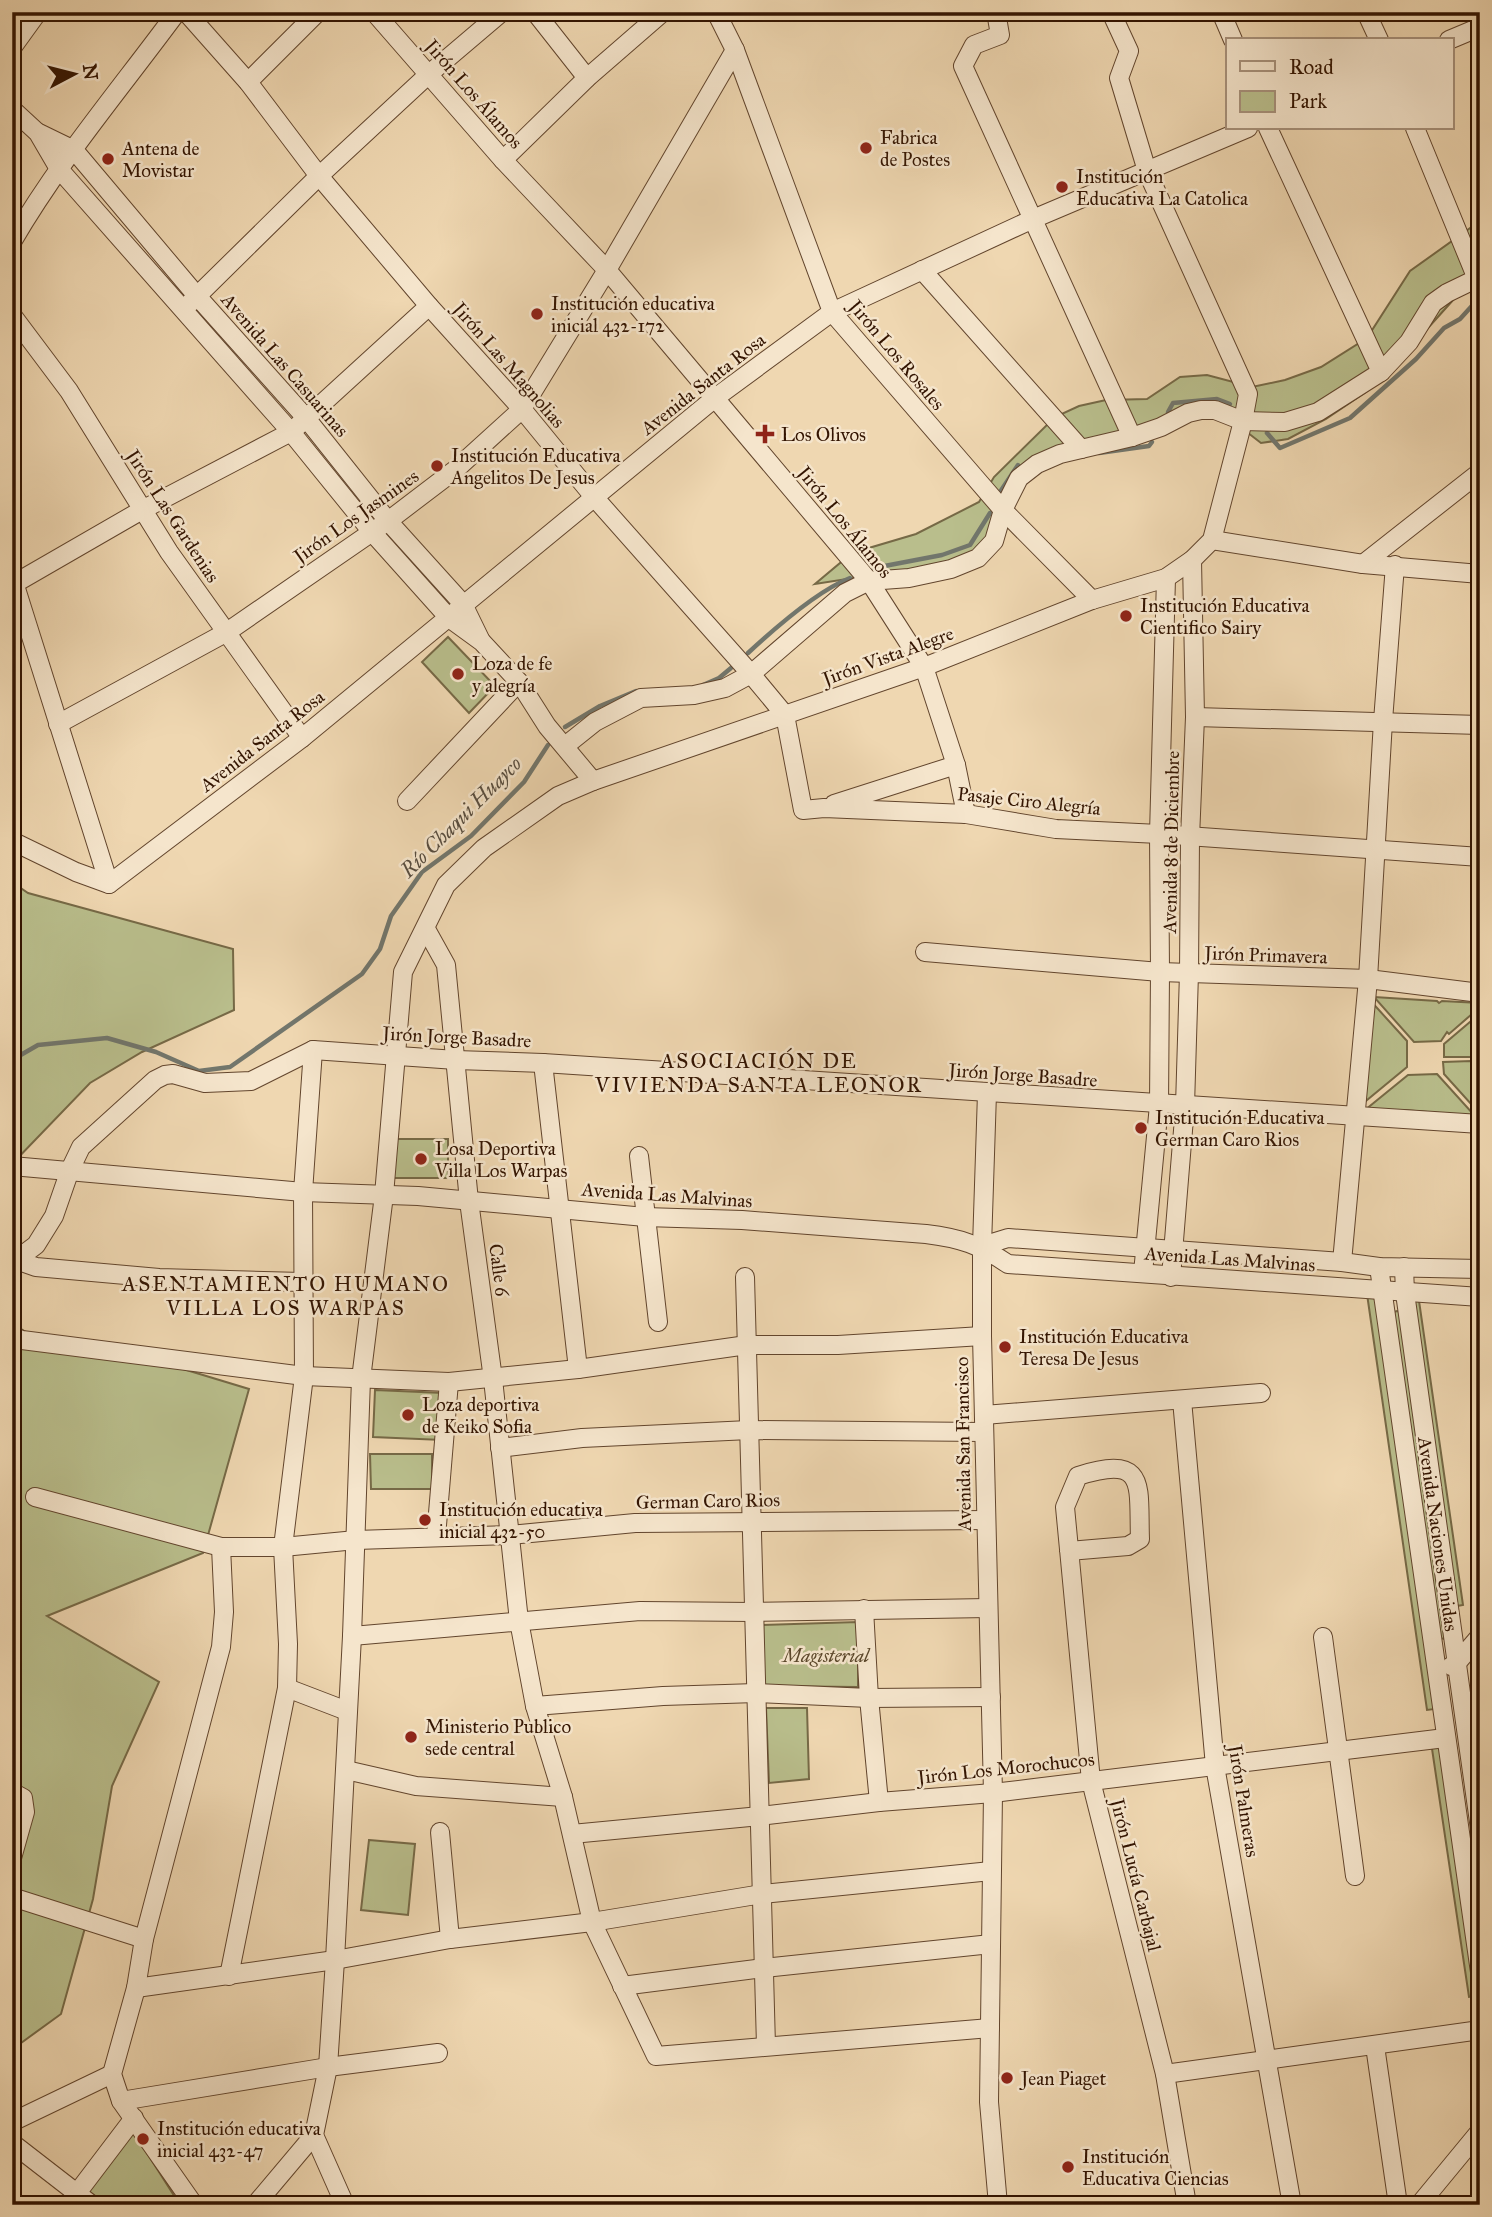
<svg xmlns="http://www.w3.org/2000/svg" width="1492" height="2217" font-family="'IM FELL Great Primer',serif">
<rect width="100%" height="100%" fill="#efd7b1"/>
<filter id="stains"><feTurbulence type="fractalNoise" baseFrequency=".00286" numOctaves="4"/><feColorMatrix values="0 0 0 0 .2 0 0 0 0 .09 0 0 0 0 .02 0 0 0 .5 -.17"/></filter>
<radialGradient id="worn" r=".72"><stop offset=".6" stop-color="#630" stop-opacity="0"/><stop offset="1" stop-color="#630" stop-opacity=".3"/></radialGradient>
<g fill="#b9be8c" stroke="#766946" stroke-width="2">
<polygon points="1480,221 1480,270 1393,367 1366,392 1326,419 1288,439 1261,443 1216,408 1067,447 1016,490 1006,521 969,560 815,584 852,553 916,534 979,502 994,477 1055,417 1079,406 1106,400 1147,399 1180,377 1207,375 1252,387 1285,380 1321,367 1367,338 1410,271"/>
<polygon points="448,637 495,686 469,713 422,662"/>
<polygon points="12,882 28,893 233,949 234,1010 142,1052 90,1083 12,1164"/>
<polygon points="1374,997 1437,1001 1439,1003 1442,1001 1480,1003 1480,1007 1449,1034 1447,1032 1441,1041 1414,1042"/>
<polygon points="1368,998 1407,1041 1407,1067 1361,1105"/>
<polygon points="1477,1016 1480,1016 1480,1040 1473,1057 1444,1057 1444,1044"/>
<polygon points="1471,1061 1474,1076 1480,1084 1480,1114 1444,1074 1443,1062"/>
<polygon points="1437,1074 1475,1116 1404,1110 1365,1110 1408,1075"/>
<rect x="393" y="1139" width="55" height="39"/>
<polygon points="1374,1286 1435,1709 1427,1710 1366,1287"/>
<polygon points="1411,1287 1417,1287 1463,1605 1457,1606"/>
<polygon points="1397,1311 1400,1312 1445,1639 1439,1638 1394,1312"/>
<polygon points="12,1323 32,1336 137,1355 249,1389 203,1553 47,1616 159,1682 112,1786 93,1899 61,2014 21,2043 12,2043 12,1864 26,1795 12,1791"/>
<polygon points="375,1390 444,1393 442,1440 373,1437"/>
<polygon points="370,1454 432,1454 432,1489 371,1489"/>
<polygon points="858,1622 858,1687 761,1686 759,1625"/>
<polygon points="766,1708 807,1708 809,1779 769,1783"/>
<polygon points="1439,1740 1477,1996 1469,1997 1431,1742"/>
<polygon points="369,1840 415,1844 408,1915 361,1910"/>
<polygon points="133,2131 180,2205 103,2205 89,2195 88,2187"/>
</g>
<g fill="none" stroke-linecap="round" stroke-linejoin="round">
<g stroke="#72766c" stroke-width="4.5">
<polyline points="1168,412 1173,403 1217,399 1230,404"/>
<polyline points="1267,433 1280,448 1350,418 1416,359 1444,328 1460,319 1480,297"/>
<polyline points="1099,453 1149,446 1152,442"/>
<polyline points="1000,492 1018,465"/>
<polyline points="874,568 942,555 970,545 990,513"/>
<path d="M748,653C775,628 817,591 850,578"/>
<polyline points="703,685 719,678 731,668"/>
<polyline points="565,727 600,706 636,691"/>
<polyline points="12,1060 38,1045 107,1038 156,1052 199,1071 230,1067 362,974 380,949 391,916 422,872 471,836 524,782 548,745"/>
</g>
<defs>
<g id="minor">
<polyline points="186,12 248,82 319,176 429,306 522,409 594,497 751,674 785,715 803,810 824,808 966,814 1056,829 1159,834 1480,857"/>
<polyline points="374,12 503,160 607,270 869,581 924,667 956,765 966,814"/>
<polyline points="535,12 587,78"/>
<polyline points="716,12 735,50 832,312 1003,510 1092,600"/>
<polyline points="996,12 1000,35 974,45 963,66 1132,437"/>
<polyline points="1221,12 1233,40"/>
<polyline points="1366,12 1379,40"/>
<polyline points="1449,40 1480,27"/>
<polyline points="12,48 38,12"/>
<polyline points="248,82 318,12"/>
<polyline points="12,109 38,133 59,169 291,432 372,532 449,618 482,642 519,682 547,726 593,781"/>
<polyline points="1268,128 1381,372"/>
<polyline points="1415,128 1477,279"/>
<polyline points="39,133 74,150 197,296 306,418 388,521 463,604 480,639"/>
<polyline points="503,160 587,78 663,12"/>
<path d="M12,242C59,161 121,88 177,12"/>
<polyline points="922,270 1081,449"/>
<polyline points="190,303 319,176 429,74 502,12"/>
<polyline points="12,315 69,391 169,552 302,738"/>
<polyline points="1212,540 1363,564 1480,574"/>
<polyline points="1363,564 1480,472"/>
<polyline points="12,576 109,884"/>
<polyline points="12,585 142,510 291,432 429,306"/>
<polyline points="1195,717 1480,725"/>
<polyline points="58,724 227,632 388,521 455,470 522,409 607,270 735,50"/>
<polyline points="565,746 595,722 641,698 694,695 725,688 751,674 845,593 869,581 909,578 951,569 978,558 994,541 1003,510 1019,478 1037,464 1060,454 1132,437 1161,427 1188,413 1201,410 1215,410 1243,421 1285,422 1318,412 1381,372 1409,342 1433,303 1447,293 1480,277"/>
<polyline points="407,801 519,682"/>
<polyline points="834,804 956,765"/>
<polyline points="12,841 76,872 109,884 302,738 715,398 832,312 1033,219 1248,128"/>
<polyline points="426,929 446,965 469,1201 493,1379 519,1621 535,1706 563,1797 592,1922 656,2056 990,2028"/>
<polyline points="925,952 1160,972 1368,979 1480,993"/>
<polyline points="543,1063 578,1369"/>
<polyline points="987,1093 982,1246 982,1336 993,1793 989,2102 998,2205"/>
<polyline points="639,1156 658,1322"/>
<path d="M12,1166L303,1192L418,1196L645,1217L742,1220L926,1234C960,1238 980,1245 1008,1264L1480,1297"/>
<polyline points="982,1246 1008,1238 1342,1262 1379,1267 1480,1269"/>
<polyline points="16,1260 36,1267 159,1278 302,1282"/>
<polyline points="1342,1262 1368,979 1383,721 1395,565"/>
<polyline points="12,1263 36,1245 54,1216 70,1170 81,1147 155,1080 165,1075 173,1074 205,1083 251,1081 313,1050 456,1060 543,1063 1480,1124"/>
<polyline points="1379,1267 1480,1972"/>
<polyline points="1404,1267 1405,1293 1480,1829"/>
<polyline points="1143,1273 1159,1105 1160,972 1159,834 1166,578"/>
<polyline points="745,1277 766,2046"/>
<polyline points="1171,1277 1185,1106 1189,973 1190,838 1195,717 1192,560"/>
<polyline points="12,1336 22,1340 304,1376 449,1382 578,1369 747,1345 838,1345 982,1336"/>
<polyline points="1182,1400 1215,1766 1292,2205"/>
<polyline points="984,1415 1261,1393"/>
<polyline points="500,1448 582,1438 749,1430 984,1432"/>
<polyline points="35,1497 221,1547 283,1547 356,1540 510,1535 635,1523 986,1520"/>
<polyline points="436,1537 449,1382"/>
<path d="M1069,1551L1128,1546L1140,1539C1138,1485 1148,1454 1078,1476L1065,1507L1091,1781L1165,2074L1187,2205"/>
<polyline points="864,1609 869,1698 879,1802"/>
<polyline points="352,1636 640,1611 754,1612 988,1608"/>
<polyline points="1323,1637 1355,1876"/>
<polyline points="1451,1666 1456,1664 1480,1636"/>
<polyline points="287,1688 347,1711"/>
<polyline points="535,1706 663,1696 756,1693 869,1698 991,1697"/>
<polyline points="346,1770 416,1786 563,1797"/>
<polyline points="12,1792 23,1798 25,1812 12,1858"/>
<polyline points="440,1832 450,1939"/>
<polyline points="572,1834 760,1816 879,1802 993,1793 1445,1738"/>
<polyline points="12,1897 144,1939"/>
<polyline points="229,1976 287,1688 288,1644 283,1547 304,1376 303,1192 313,1050"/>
<polyline points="622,1986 764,1968 991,1944"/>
<polyline points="136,1988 335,1960 450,1939 592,1922 762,1894 991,1871"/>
<polyline points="1375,2046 1398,2205"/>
<polyline points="1165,2074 1480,2030"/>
<polyline points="121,2101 328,2067 438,2053"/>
<polyline points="12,2122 112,2074"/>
<polyline points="12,2143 92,2205"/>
<polyline points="68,2205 134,2118"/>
<polyline points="194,2205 121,2101 112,2074 136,1988 144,1939 221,1647 224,1612 221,1547"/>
<polyline points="255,2205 314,2135"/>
<polyline points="345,2205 314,2135 328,2067 335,1960 352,1636 361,1379 384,1195 403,972 446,885 484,848 558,796 593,781 924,667 1092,600 1166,578 1192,560 1212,540 1243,421 1248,394 1147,171 1119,78 1129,51 1111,12"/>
<polyline points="1419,2205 1480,2131"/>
</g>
</defs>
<use href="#minor" stroke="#62452d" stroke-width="20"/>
<use href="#minor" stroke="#f5e5cc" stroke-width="18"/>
</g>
<g fill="#8f2418" stroke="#f5e5cc" stroke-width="2.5">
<circle cx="866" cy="148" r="7"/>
<circle cx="108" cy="159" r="7"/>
<circle cx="1062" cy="187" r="7"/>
<circle cx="537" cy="314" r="7"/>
<path d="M761.5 423.5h7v7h7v7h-7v7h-7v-7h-7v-7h7z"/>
<circle cx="437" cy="466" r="7"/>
<circle cx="1126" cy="616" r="7"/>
<circle cx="458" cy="674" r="7"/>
<circle cx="1141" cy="1128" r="7"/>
<circle cx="421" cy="1159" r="7"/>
<circle cx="1005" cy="1347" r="7"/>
<circle cx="408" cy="1415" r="7"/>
<circle cx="425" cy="1520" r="7"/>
<circle cx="411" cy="1737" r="7"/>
<circle cx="1007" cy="2078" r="7"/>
<circle cx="143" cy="2139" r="7"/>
<circle cx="1068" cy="2167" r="7"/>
</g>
<g text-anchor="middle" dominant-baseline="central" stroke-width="5" stroke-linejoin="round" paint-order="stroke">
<g font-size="19" fill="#331401" stroke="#f5e5cc">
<text transform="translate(474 94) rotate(49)">Jirón Los Álamos</text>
<text transform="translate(897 355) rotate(50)">Jirón Los Rosales</text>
<text transform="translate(285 365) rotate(49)">Avenida Las Casuarinas</text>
<text transform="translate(509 365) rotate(49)">Jirón Las Magnolias</text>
<text transform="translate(703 384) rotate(-38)">Avenida Santa Rosa</text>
<text transform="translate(173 516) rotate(57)">Jirón Las Gardenias</text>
<text transform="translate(356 516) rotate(-35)">Jirón Los Jasmines</text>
<text transform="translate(845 522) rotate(51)">Jirón Los Álamos</text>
<text transform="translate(888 656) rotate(-20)">Jirón Vista Alegre</text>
<text transform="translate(262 741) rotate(-38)">Avenida Santa Rosa</text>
<text transform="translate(1029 801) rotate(6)">Pasaje Ciro Alegría</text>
<text transform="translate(1171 842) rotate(-89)">Avenida 8 de Diciembre</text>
<text transform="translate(1266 955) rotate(2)">Jirón Primavera</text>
<text transform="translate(457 1037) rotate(3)">Jirón Jorge Basadre</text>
<text transform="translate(1023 1075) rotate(4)">Jirón Jorge Basadre</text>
<text transform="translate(667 1195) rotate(4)">Avenida Las Malvinas</text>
<text transform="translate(1230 1259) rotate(4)">Avenida Las Malvinas</text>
<text transform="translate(499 1270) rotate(82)">Calle 6</text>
<text transform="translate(963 1444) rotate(-91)">Avenida San Francisco</text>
<text transform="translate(708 1501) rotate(-1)">German Caro Rios</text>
<text transform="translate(1438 1534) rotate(82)">Avenida Naciones Unidas</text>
<text transform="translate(1006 1768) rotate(-6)">Jirón Los Morochucos</text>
<text transform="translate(1244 1801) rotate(81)">Jirón Palmeras</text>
<text transform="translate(1136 1875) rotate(76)">Jirón Lucía Carbajal</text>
</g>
<g font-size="19" fill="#331401" stroke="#f5e5cc" text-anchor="start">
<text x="880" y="137">Fabrica<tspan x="880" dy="22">de Postes</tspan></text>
<text x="122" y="148">Antena de<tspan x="122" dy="22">Movistar</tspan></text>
<text x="1076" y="176">Institución<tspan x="1076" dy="22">Educativa La Catolica</tspan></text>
<text x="551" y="303">Institución educativa<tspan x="551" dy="22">inicial 432-172</tspan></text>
<text x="781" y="434">Los Olivos</text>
<text x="451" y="455">Institución Educativa<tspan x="451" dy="22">Angelitos De Jesus</tspan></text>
<text x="1140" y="605">Institución Educativa<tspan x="1140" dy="22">Cientifico Sairy</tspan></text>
<text x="472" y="663">Loza de fe<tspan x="472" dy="22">y alegría</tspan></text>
<text x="1155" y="1117">Institución Educativa<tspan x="1155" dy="22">German Caro Rios</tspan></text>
<text x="435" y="1148">Losa Deportiva<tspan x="435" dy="22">Villa Los Warpas</tspan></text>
<text x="1019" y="1336">Institución Educativa<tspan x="1019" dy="22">Teresa De Jesus</tspan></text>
<text x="422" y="1404">Loza deportiva<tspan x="422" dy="22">de Keiko Sofia</tspan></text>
<text x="439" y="1509">Institución educativa<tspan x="439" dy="22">inicial 432-50</tspan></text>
<text x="425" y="1726">Ministerio Publico<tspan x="425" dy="22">sede central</tspan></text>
<text x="1021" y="2078">Jean Piaget</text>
<text x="157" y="2128">Institución educativa<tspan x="157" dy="22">inicial 432-47</tspan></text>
<text x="1082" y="2156">Institución<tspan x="1082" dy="22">Educativa Ciencias</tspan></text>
</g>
<g font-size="19" font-style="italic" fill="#5b472b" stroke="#f5e5cc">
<text x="826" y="1655">Magisterial</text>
</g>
<g font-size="21" font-style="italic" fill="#584d3f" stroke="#f5e5cc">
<text transform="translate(461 817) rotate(-45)">Río Chaqui Huayco</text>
</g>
<g font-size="21" letter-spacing="2" fill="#331401" stroke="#f5e5cc">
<text x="759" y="1061">ASOCIACIÓN DE<tspan x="759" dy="24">VIVIENDA SANTA LEONOR</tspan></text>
<text x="286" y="1284">ASENTAMIENTO HUMANO<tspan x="286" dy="24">VILLA LOS WARPAS</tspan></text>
</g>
</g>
<rect width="1492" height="2217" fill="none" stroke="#efd7b1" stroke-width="42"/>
<rect x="14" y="14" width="1464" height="2189" fill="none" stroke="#331401" stroke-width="3.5"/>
<rect x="21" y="21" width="1450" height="2175" fill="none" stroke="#331401" stroke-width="2"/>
<rect x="1226" y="38" width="228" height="91" fill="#f5e5cc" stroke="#a7917b" stroke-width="2"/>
<rect x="1240" y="61" width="35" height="10" fill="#f5e5cc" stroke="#a7917b" stroke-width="2"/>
<text x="1289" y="74" font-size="21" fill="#331401">Road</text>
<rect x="1240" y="91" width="35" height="21" fill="#b9be8c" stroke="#a7917b" stroke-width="2"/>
<text x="1289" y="108" font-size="21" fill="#331401">Park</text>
<g transform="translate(74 74) rotate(83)" stroke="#f5e5cc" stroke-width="5" paint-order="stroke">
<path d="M0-5L12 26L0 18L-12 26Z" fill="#331401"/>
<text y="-10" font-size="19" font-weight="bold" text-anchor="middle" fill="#331401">N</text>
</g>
<rect width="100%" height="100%" filter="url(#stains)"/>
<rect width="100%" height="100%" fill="url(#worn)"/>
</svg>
